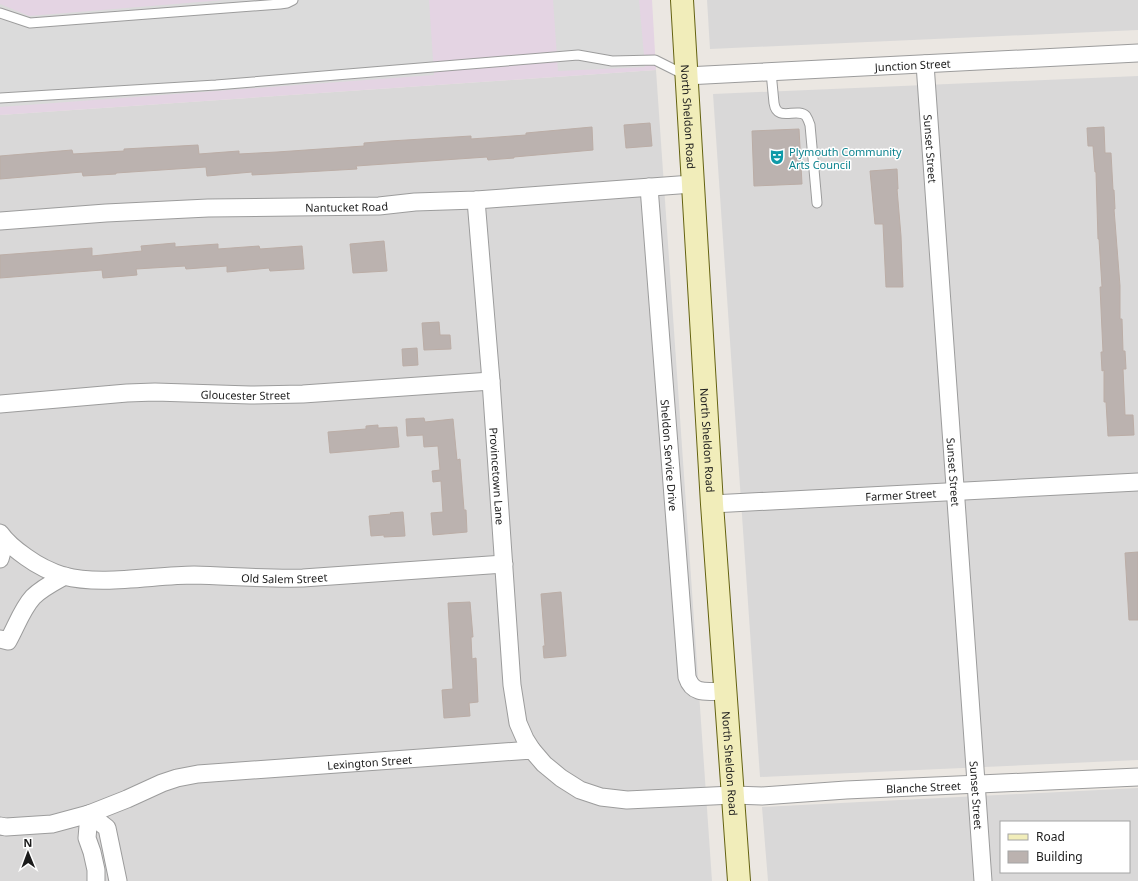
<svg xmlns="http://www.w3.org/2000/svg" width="1138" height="881" font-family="'Noto Sans',sans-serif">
<rect width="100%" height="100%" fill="#ebe7e2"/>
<g fill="#d9d8d8" fill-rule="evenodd">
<polygon points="707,0 1138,0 1138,30 710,49"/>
<polygon points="656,70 712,881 0,881 0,115"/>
<polygon points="1138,76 1138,760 760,777 713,94"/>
<path d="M1138,788V881H768L762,807ZM1001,822H1129V872H1001Z"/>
</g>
<polygon fill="#e4d4e3" points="0,0 652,0 656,70 0,115"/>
<g fill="#dbdbdb">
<polygon points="224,0 429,0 434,75 0,107 0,4 29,16"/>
<polygon points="553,0 639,0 645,67 558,71"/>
</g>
<g fill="#bbb2af" stroke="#bbada6">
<polygon points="650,123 652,146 626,148 624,125"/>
<polygon points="592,127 593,150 514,157 514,158 488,160 487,157 356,166 357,169 252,175 252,172 207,176 206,167 116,173 116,174 83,176 82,172 0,179 0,156 72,150 73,154 124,151 124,149 198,145 199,154 239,151 239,154 277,152 364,146 364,143 390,141 471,136 471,139 526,135 526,133"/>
<polygon points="1104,127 1105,153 1111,153 1113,190 1114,190 1115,209 1114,209 1120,286 1120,319 1122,319 1123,351 1125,351 1126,369 1123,369 1125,415 1133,415 1134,435 1108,436 1106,402 1104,402 1104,370 1102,371 1101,352 1103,352 1100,287 1102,287 1099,239 1098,239 1096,172 1095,172 1093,146 1088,146 1087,128"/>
<polygon points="799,129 802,184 754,186 752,131"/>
<polygon points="897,169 898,189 897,189 901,236 903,287 886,287 883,224 875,224 870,171"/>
<polygon points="384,241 387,271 353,273 350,244"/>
<polygon points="175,243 175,247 218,244 218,249 259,246 260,249 302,246 304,269 270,271 269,268 227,272 227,266 186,269 185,266 136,269 137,275 103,278 102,270 0,278 0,255 92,248 92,256 142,251 141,246"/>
<polygon points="439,322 440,335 450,335 451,349 424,350 422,323"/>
<polygon points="417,348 418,365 403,366 402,349"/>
<polygon points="424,418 425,422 453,419 457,460 460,459 464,510 466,510 467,532 433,535 431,513 443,512 441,481 433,482 432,471 440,470 438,446 424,447 423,435 407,436 406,419"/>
<polygon points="378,425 378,428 397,427 399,447 330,453 328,432 366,429 366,426"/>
<polygon points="403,512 405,536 384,537 384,535 371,536 369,516 391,514 390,513"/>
<polygon points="1138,552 1138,620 1129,620 1125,553"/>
<polygon points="561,592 566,656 544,658 543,646 545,646 541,594"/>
<polygon points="470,602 473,637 471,637 472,659 476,658 478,702 469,703 470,716 444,718 442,690 453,689 448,603"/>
</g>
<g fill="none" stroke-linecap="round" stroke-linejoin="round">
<defs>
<g id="lane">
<polyline points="0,13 30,23 280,4 287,3 293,0"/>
<path d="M771,72L774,103C777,123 797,107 806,116C808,119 809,122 810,125L817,203"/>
<polyline points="0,98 216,85 578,55 612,61 655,60 685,75"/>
</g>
<g id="street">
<path id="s1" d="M925,64L983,881"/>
<path id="s2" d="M686,76L1138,53"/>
<path id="s3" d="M649,187L687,677C693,696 709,691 725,691"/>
<path id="s4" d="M476,200L491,381L512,685L518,723L525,739L532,750"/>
<path id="s5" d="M0,221L106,213L208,208L379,206L415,202L476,200L692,184"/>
<path id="s6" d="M0,404L127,393L155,392L250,395L303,394L491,381"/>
<path id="s7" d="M712,504L1138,482"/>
<path id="s8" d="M0,533C7,543 16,550 26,557C37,565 51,572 64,576C101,586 155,575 194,575C231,576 267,579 303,578L504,564"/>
<polyline points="0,559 5,541"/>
<path d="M0,639L8,641C16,627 22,609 33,597C42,588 54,582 65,576"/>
<polyline points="89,814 107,828 118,881"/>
<polyline points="89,814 87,838 92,852 96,870 96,881"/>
<path id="s9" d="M0,826L6,827L52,824L89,814L127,799L162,783L177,778L198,774L532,750L544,764L561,778L580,790L601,797L627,800L733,795L762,796L846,790L1138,777"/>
</g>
<g id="secondary">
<path id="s10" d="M682,0L712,504L739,881"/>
</g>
</defs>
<use href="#lane" stroke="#9c9c9c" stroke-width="11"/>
<use href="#street" stroke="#9c9c9c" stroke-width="19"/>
<use href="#secondary" stroke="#646210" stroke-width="24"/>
<use href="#lane" stroke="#fff" stroke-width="9"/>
<use href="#street" stroke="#fff" stroke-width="17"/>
<use href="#secondary" stroke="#f1edba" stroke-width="22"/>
</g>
<defs>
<symbol id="theatre-bare" viewBox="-9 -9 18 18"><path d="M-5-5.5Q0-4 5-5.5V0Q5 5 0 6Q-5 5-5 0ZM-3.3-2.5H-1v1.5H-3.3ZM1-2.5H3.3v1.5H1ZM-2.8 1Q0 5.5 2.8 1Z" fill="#0f9aa8" stroke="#fff" stroke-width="2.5" paint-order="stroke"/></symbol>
</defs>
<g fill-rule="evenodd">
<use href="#theatre-bare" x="766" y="146" width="22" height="22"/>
</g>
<g text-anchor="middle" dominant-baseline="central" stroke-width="3" stroke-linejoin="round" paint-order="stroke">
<g font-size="11" fill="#1b1b1b" stroke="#fff">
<text stroke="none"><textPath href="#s2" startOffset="227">Junction Street</textPath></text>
<text stroke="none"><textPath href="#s10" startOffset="117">North Sheldon Road</textPath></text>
<text stroke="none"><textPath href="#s1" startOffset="85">Sunset Street</textPath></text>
<text stroke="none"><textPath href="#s5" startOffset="347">Nantucket Road</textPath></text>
<text stroke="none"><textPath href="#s6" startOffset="246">Gloucester Street</textPath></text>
<text stroke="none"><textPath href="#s10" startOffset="441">North Sheldon Road</textPath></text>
<text stroke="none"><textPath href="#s3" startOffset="269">Sheldon Service Drive</textPath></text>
<text stroke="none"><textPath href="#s1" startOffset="409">Sunset Street</textPath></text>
<text stroke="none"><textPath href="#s4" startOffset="277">Provincetown Lane</textPath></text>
<text stroke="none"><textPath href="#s7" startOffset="189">Farmer Street</textPath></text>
<text stroke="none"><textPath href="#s8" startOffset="299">Old Salem Street</textPath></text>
<text stroke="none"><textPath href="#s9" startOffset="379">Lexington Street</textPath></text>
<text stroke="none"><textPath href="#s10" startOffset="765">North Sheldon Road</textPath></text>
<text stroke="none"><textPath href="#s9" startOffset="950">Blanche Street</textPath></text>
<text stroke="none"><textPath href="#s1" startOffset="733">Sunset Street</textPath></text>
</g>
<g font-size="11" fill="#0d838f" stroke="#fff" text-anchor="start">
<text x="789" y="151">Plymouth Community<tspan x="789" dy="13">Arts Council</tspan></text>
</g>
</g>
<rect x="1000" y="821" width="130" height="52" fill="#ffffff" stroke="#a4a4a4"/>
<rect x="1008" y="834" width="20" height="6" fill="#f1edba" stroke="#a4a4a4"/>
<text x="1036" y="841" font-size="12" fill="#1b1b1b">Road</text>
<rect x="1008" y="851" width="20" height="12" fill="#bbb2af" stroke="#a4a4a4"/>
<text x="1036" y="861" font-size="12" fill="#1b1b1b">Building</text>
<g transform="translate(28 853) rotate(359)" stroke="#ffffff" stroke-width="3" paint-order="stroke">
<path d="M0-3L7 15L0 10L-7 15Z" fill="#1b1b1b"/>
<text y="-6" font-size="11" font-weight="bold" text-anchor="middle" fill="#1b1b1b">N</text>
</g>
</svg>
